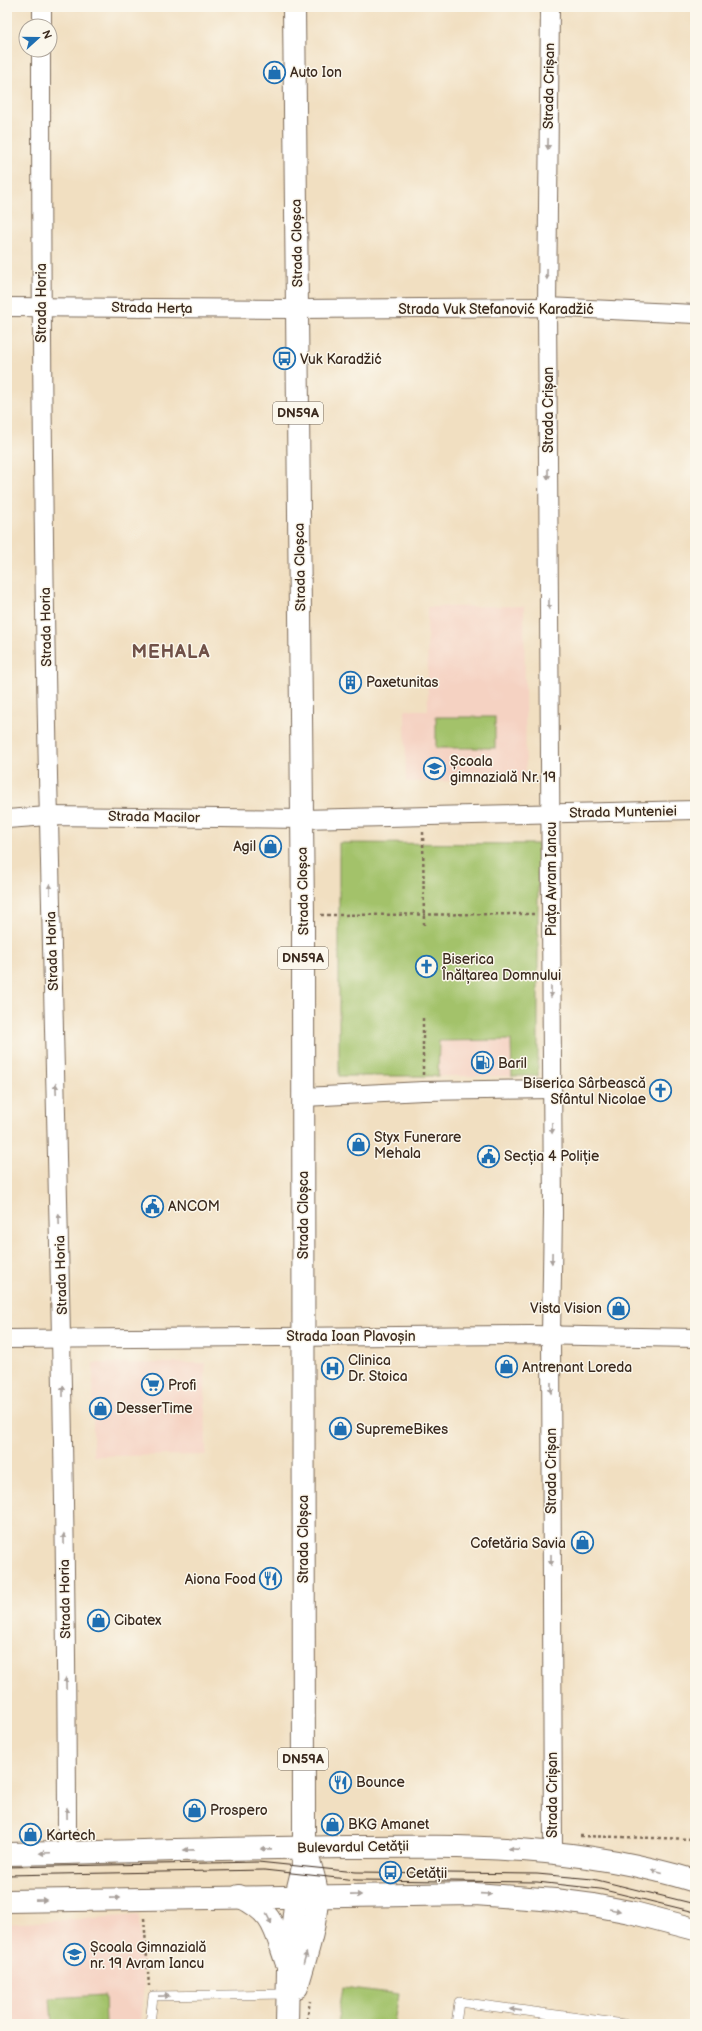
<svg xmlns="http://www.w3.org/2000/svg" width="702" height="2031" font-family="'Balsamiq Sans',sans-serif">
<rect width="100%" height="100%" fill="#fbf7ec"/>
<filter id="ink" filterUnits="userSpaceOnUse"><feTurbulence type="fractalNoise" baseFrequency=".025" numOctaves="2"/><feDisplacementMap in="SourceGraphic" scale="8" xChannelSelector="R" yChannelSelector="G"/><feConvolveMatrix kernelMatrix="1 2 1 2 8 2 1 2 1" color-interpolation-filters="sRGB"/></filter>
<filter id="wash" filterUnits="userSpaceOnUse"><feTurbulence type="fractalNoise" baseFrequency=".012" numOctaves="4" result="noise"/><feDisplacementMap in="SourceGraphic" scale="16" xChannelSelector="R" yChannelSelector="G"/><feGaussianBlur stdDeviation="0.9" result="paint"/><feColorMatrix in="noise" values="0 0 0 0 0 0 0 0 0 0 0 0 0 0 0 0 0 1.4 0 .05"/><feComposite in="paint" operator="in"/></filter>
<g filter="url(#wash)">
<rect width="100%" height="100%" fill="#f1dfc1"/>
<g fill="#f5d2c2">
<polygon points="524,606 526,780 406,782 405,710 428,710 427,607"/>
<polygon points="511,1040 512,1076 438,1076 439,1041"/>
<polygon points="93,1363 205,1363 206,1455 93,1456"/>
<polygon points="139,1915 144,1986 140,2024 7,2024 7,1924"/>
</g>
<g fill="#a3c26a" stroke="#6f7644">
<rect x="436" y="717" width="59" height="31"/>
<polygon points="339,843 538,844 538,1076 512,1076 511,1040 439,1041 438,1076 339,1076"/>
<polygon points="343,1987 399,1994 394,2024 337,2024"/>
<polygon points="105,1995 106,2024 52,2024 50,1998"/>
</g>
</g>
<g filter="url(#ink)">
<g fill="none" stroke-linecap="round" stroke-linejoin="round">
<defs>
<g id="lane">
<polyline points="150,2024 153,1996 287,1994"/>
<polyline points="456,2024 459,2002 624,2024"/>
</g>
<g id="street">
<polyline points="550,7 547,307 553,1213 551,1335 553,1853"/>
<polyline points="42,26 42,7"/>
<path d="M41,50C41,307 43,563 49,820C57,1164 67,1508 67,1852"/>
<polyline points="7,307 298,309 547,307 695,314"/>
<polyline points="7,819 48,816 302,819 695,810"/>
<polyline points="304,1097 423,1091 552,1089"/>
<polyline points="7,1339 530,1335 695,1338"/>
</g>
<g id="secondary">
<path d="M7,1854C120,1852 234,1848 347,1847C467,1846 579,1845 695,1881"/>
<polyline points="7,1901 475,1894 555,1900 593,1905 630,1912 695,1929"/>
</g>
<g id="primary">
<path d="M239,1896C274,1913 274,1927 286,1961"/>
<path d="M297,1987C305,1958 316,1928 317,1897C317,1884 311,1868 307,1855"/>
<polyline points="287,2024 288,1968 296,1896 303,1867 304,1848 303,916 294,7"/>
</g>
</defs>
<use href="#lane" stroke="#7b6957" stroke-width="10"/>
<use href="#street" stroke="#7b6957" stroke-width="20"/>
<use href="#secondary" stroke="#7b6957" stroke-width="24"/>
<use href="#primary" stroke="#7b6957" stroke-width="24"/>
<g stroke="#7b6957" stroke-width="2.5" stroke-dasharray="3 3" stroke-linecap="butt">
<polyline points="423,832 424,926"/>
<polyline points="321,915 534,914"/>
<polyline points="423,1018 423,1075"/>
<polyline points="580,1836 695,1839"/>
<polyline points="144,1918 149,1986"/>
<polyline points="307,2020 310,2001"/>
<polyline points="328,2023 337,2024"/>
</g>
<use href="#lane" stroke="#fff" stroke-width="9"/>
<use href="#street" stroke="#fff" stroke-width="18"/>
<use href="#secondary" stroke="#fff" stroke-width="22"/>
<use href="#primary" stroke="#fff" stroke-width="22"/>
<g stroke="#3b2a1e" stroke-width="1">
<polyline points="7,1867 258,1862 356,1872 537,1874 593,1879 695,1904"/>
<polyline points="7,1875 264,1870 356,1880 537,1882 600,1889 695,1912"/>
</g>
</g>
<defs><path id="oneway-solid" d="M-6-.8H1V-3.2L6.5 0L1 3.2V.8H-6Z"/></defs>
<g fill="#a79f9a">
<use href="#oneway-solid" transform="translate(548 144) rotate(91)"/>
<use href="#oneway-solid" transform="translate(547 274) rotate(91)"/>
<use href="#oneway-solid" transform="translate(548 474) rotate(90)"/>
<use href="#oneway-solid" transform="translate(549 604) rotate(90)"/>
<use href="#oneway-solid" transform="translate(50 889) rotate(-92)"/>
<use href="#oneway-solid" transform="translate(551 992) rotate(90)"/>
<use href="#oneway-solid" transform="translate(56 1089) rotate(-92)"/>
<use href="#oneway-solid" transform="translate(552 1128) rotate(89)"/>
<use href="#oneway-solid" transform="translate(59 1219) rotate(-92)"/>
<use href="#oneway-solid" transform="translate(552 1258) rotate(91)"/>
<use href="#oneway-solid" transform="translate(551 1388) rotate(90)"/>
<use href="#oneway-solid" transform="translate(63 1391) rotate(-90)"/>
<use href="#oneway-solid" transform="translate(64 1539) rotate(-91)"/>
<use href="#oneway-solid" transform="translate(551 1560) rotate(90)"/>
<use href="#oneway-solid" transform="translate(66 1683) rotate(-91)"/>
<use href="#oneway-solid" transform="translate(67 1813) rotate(-91)"/>
<use href="#oneway-solid" transform="translate(266 1849) rotate(179)"/>
<use href="#oneway-solid" transform="translate(514 1849) rotate(-176)"/>
<use href="#oneway-solid" transform="translate(189 1850) rotate(179)"/>
<use href="#oneway-solid" transform="translate(45 1853) rotate(178)"/>
<use href="#oneway-solid" transform="translate(657 1871) rotate(-165)"/>
<use href="#oneway-solid" transform="translate(486 1894) rotate(4)"/>
<use href="#oneway-solid" transform="translate(356 1895) rotate(-1)"/>
<use href="#oneway-solid" transform="translate(115 1898) rotate(-1)"/>
<use href="#oneway-solid" transform="translate(41 1900) rotate(-1)"/>
<use href="#oneway-solid" transform="translate(615 1910) rotate(10)"/>
<use href="#oneway-solid" transform="translate(269 1919) rotate(63)"/>
<use href="#oneway-solid" transform="translate(305 1958) rotate(-74)"/>
<use href="#oneway-solid" transform="translate(164 1996) rotate(-1)"/>
<use href="#oneway-solid" transform="translate(516 2010) rotate(-172)"/>
</g>
</g>
<defs>
<symbol id="shop-ring" viewBox="-11 -11 22 22"><circle r="9.5" fill="#fbf7ec" stroke="#1f6fb2" stroke-width="1.5"/><path d="M-5-2.5h2.3a2.7 3.5 0 0 1 5.4 0H5L5.5 6h-11ZM-1.5-2.5h3a1.5 2.3 0 0 0-3 0Z" fill="#1f6fb2"/></symbol>
<symbol id="bus-ring" viewBox="-11 -11 22 22"><circle r="9.5" fill="#fbf7ec" stroke="#1f6fb2" stroke-width="1.5"/><path d="M-5-6H5V4H4V6H2V4H-2V6H-4V4H-5ZM-3.5-4V0h7V-4ZM-3.5 1.2v1.5H-2V1.2ZM2 1.2v1.5H3.5V1.2Z" fill="#1f6fb2"/></symbol>
<symbol id="building-ring" viewBox="-11 -11 22 22"><circle r="9.5" fill="#fbf7ec" stroke="#1f6fb2" stroke-width="1.5"/><path d="M-4-6H4V6H1V3H-1V6H-4ZM-2.5-4.3h1.7v1.8h-1.7ZM.8-4.3h1.7v1.8H.8ZM-2.5-1h1.7V.8h-1.7ZM.8-1h1.7V.8H.8Z" fill="#1f6fb2"/></symbol>
<symbol id="school-ring" viewBox="-11 -11 22 22"><circle r="9.5" fill="#fbf7ec" stroke="#1f6fb2" stroke-width="1.5"/><path d="M0-5L7-2L0 1L-7-2ZM-4 1L0 2.5L4 1V4Q0 6-4 4Z" fill="#1f6fb2"/></symbol>
<symbol id="church-ring" viewBox="-11 -11 22 22"><circle r="9.5" fill="#fbf7ec" stroke="#1f6fb2" stroke-width="1.5"/><path d="M-1.2-6h2.4v3.5h3.3v2.4h-3.3V6h-2.4V-.1h-3.3v-2.4h3.3Z" fill="#1f6fb2"/></symbol>
<symbol id="fuel-ring" viewBox="-11 -11 22 22"><circle r="9.5" fill="#fbf7ec" stroke="#1f6fb2" stroke-width="1.5"/><path d="M-5.5-6h7V0h2V4h1.3V-2.5L3-4.5l.8-.8L6-3V5H2.5V1h-1V6h-7ZM-4.2-4.7v3.2H.2V-4.7Z" fill="#1f6fb2"/></symbol>
<symbol id="civic-ring" viewBox="-11 -11 22 22"><circle r="9.5" fill="#fbf7ec" stroke="#1f6fb2" stroke-width="1.5"/><path d="M-.6-6.5H3V-4.5H.6V-3L4-1V1h2V6H-6V1h2V-1L-.6-3ZM-1.2 2.5V6h2.4V2.5Z" fill="#1f6fb2"/></symbol>
<symbol id="hospital-ring" viewBox="-11 -11 22 22"><circle r="9.5" fill="#fbf7ec" stroke="#1f6fb2" stroke-width="1.5"/><path d="M-5-5h3v3.5h4V-5h3V5h-3V1.5h-4V5h-3Z" fill="#1f6fb2"/></symbol>
<symbol id="supermarket-ring" viewBox="-11 -11 22 22"><circle r="9.5" fill="#fbf7ec" stroke="#1f6fb2" stroke-width="1.5"/><path d="M-6-5.5h2.5l.6 2H6L4.5 2H-2.5L-4.4-4H-6ZM-1.5 3.2a1.3 1.3 0 1 0 .1 0ZM3 3.2a1.3 1.3 0 1 0 .1 0Z" fill="#1f6fb2"/></symbol>
<symbol id="restaurant-ring" viewBox="-11 -11 22 22"><circle r="9.5" fill="#fbf7ec" stroke="#1f6fb2" stroke-width="1.5"/><path d="M-5-6h1v4h1v-4h1v4h1v-4h1v5L-1.5 .5V6h-2V.5L-5-1ZM5-6V6H3V1.5H1.5Q1.5-4 5-6Z" fill="#1f6fb2"/></symbol>
</defs>
<g fill-rule="evenodd">
<use href="#shop-ring" x="262" y="60" width="25" height="25"/>
<use href="#bus-ring" x="272" y="346" width="25" height="25"/>
<use href="#building-ring" x="338" y="670" width="25" height="25"/>
<use href="#school-ring" x="422" y="756" width="25" height="25"/>
<use href="#shop-ring" x="258" y="834" width="25" height="25"/>
<use href="#church-ring" x="414" y="954" width="25" height="25"/>
<use href="#fuel-ring" x="470" y="1050" width="25" height="25"/>
<use href="#church-ring" x="648" y="1078" width="25" height="25"/>
<use href="#shop-ring" x="346" y="1132" width="25" height="25"/>
<use href="#civic-ring" x="476" y="1144" width="25" height="25"/>
<use href="#civic-ring" x="140" y="1194" width="25" height="25"/>
<use href="#shop-ring" x="606" y="1296" width="25" height="25"/>
<use href="#shop-ring" x="494" y="1354" width="25" height="25"/>
<use href="#hospital-ring" x="320" y="1356" width="25" height="25"/>
<use href="#supermarket-ring" x="140" y="1372" width="25" height="25"/>
<use href="#shop-ring" x="88" y="1396" width="25" height="25"/>
<use href="#shop-ring" x="328" y="1416" width="25" height="25"/>
<use href="#shop-ring" x="570" y="1530" width="25" height="25"/>
<use href="#restaurant-ring" x="258" y="1566" width="25" height="25"/>
<use href="#shop-ring" x="86" y="1608" width="25" height="25"/>
<use href="#restaurant-ring" x="328" y="1770" width="25" height="25"/>
<use href="#shop-ring" x="182" y="1798" width="25" height="25"/>
<use href="#shop-ring" x="320" y="1812" width="25" height="25"/>
<use href="#shop-ring" x="18" y="1822" width="25" height="25"/>
<use href="#bus-ring" x="378" y="1860" width="25" height="25"/>
<use href="#school-ring" x="62" y="1942" width="25" height="25"/>
</g>
<g text-anchor="middle" dominant-baseline="central" stroke-width="3" stroke-linejoin="round" paint-order="stroke">
<g fill="#fbf7ec" stroke="#75685c" stroke-width="1">
<rect x="273" y="402" width="50" height="22" rx="3"/>
<rect x="278" y="947" width="50" height="22" rx="3"/>
<rect x="278" y="1748" width="50" height="22" rx="3"/>
</g>
<g font-size="13" font-weight="bold" fill="#3b2a1e">
<text x="298" y="413">DN59A</text>
<text x="303" y="958">DN59A</text>
<text x="303" y="1759">DN59A</text>
</g>
<g font-size="14" fill="#3b2a1e" stroke="#fbf7ec" text-anchor="start">
<text x="290" y="72">Auto Ion</text>
<text x="300" y="359">Vuk Karadžić</text>
<text x="366" y="682">Paxetunitas</text>
<text x="450" y="761">Școala<tspan x="450" dy="16">gimnazială Nr. 19</tspan></text>
<text x="256" y="846" text-anchor="end">Agil</text>
<text x="442" y="959">Biserica<tspan x="442" dy="16">Înălțarea Domnului</tspan></text>
<text x="498" y="1063">Baril</text>
<text x="646" y="1083" text-anchor="end">Biserica Sârbească<tspan x="646" dy="16">Sfântul Nicolae</tspan></text>
<text x="374" y="1137">Styx Funerare<tspan x="374" dy="16">Mehala</tspan></text>
<text x="504" y="1156">Secția 4 Poliție</text>
<text x="168" y="1206">ANCOM</text>
<text x="602" y="1308" text-anchor="end">Vista Vision</text>
<text x="348" y="1360">Clinica<tspan x="348" dy="16">Dr. Stoica</tspan></text>
<text x="522" y="1367">Antrenant Loreda</text>
<text x="168" y="1385">Profi</text>
<text x="116" y="1408">DesserTime</text>
<text x="356" y="1429">SupremeBikes</text>
<text x="566" y="1543" text-anchor="end">Cofetăria Savia</text>
<text x="256" y="1579" text-anchor="end">Aiona Food</text>
<text x="114" y="1620">Cibatex</text>
<text x="356" y="1782">Bounce</text>
<text x="210" y="1810">Prospero</text>
<text x="348" y="1824">BKG Amanet</text>
<text x="46" y="1835">Kartech</text>
<text x="406" y="1873">Cetății</text>
<text x="90" y="1947">Școala Gimnazială<tspan x="90" dy="16">nr. 19 Avram Iancu</tspan></text>
</g>
<g font-size="14" fill="#3b2a1e" stroke="#fbf7ec">
<text transform="translate(549 86) rotate(-89)">Strada Crișan</text>
<text transform="translate(297 243) rotate(-91)">Strada Cloșca</text>
<text transform="translate(41 303) rotate(-90)">Strada Horia</text>
<text transform="translate(152 308) rotate(1)">Strada Herța</text>
<text x="496" y="309">Strada Vuk Stefanović Karadžić</text>
<text transform="translate(548 410) rotate(-90)">Strada Crișan</text>
<text transform="translate(300 567) rotate(-91)">Strada Cloșca</text>
<text transform="translate(46 627) rotate(-91)">Strada Horia</text>
<text transform="translate(623 812) rotate(-1)">Strada Munteniei</text>
<text transform="translate(154 817) rotate(1)">Strada Macilor</text>
<text transform="translate(551 879) rotate(-90)">Piața Avram Iancu</text>
<text transform="translate(303 891) rotate(-91)">Strada Cloșca</text>
<text transform="translate(52 951) rotate(-92)">Strada Horia</text>
<text transform="translate(303 1215) rotate(-90)">Strada Cloșca</text>
<text transform="translate(61 1275) rotate(-92)">Strada Horia</text>
<text x="351" y="1336">Strada Ioan Plavoșin</text>
<text transform="translate(551 1471) rotate(-90)">Strada Crișan</text>
<text transform="translate(303 1539) rotate(-90)">Strada Cloșca</text>
<text transform="translate(65 1599) rotate(-91)">Strada Horia</text>
<text transform="translate(552 1795) rotate(-90)">Strada Crișan</text>
<text transform="translate(353 1847) rotate(-1)">Bulevardul Cetății</text>
</g>
<g font-size="18" font-weight="bold" letter-spacing="1" fill="#705148" stroke="#fbf7ec">
<text x="171" y="652">MEHALA</text>
</g>
</g>
<rect width="702" height="2031" fill="none" stroke="#fbf7ec" stroke-width="24"/>
<g transform="translate(38 38) rotate(69)"><circle r="19" fill="#fbf7ec" stroke="#aea59a"/>
<path d="M0-3L7 15L0 10L-7 15Z" fill="#1f6fb2"/>
<text y="-6" font-size="11" font-weight="bold" text-anchor="middle" fill="#3b2a1e">N</text>
</g>
</svg>
